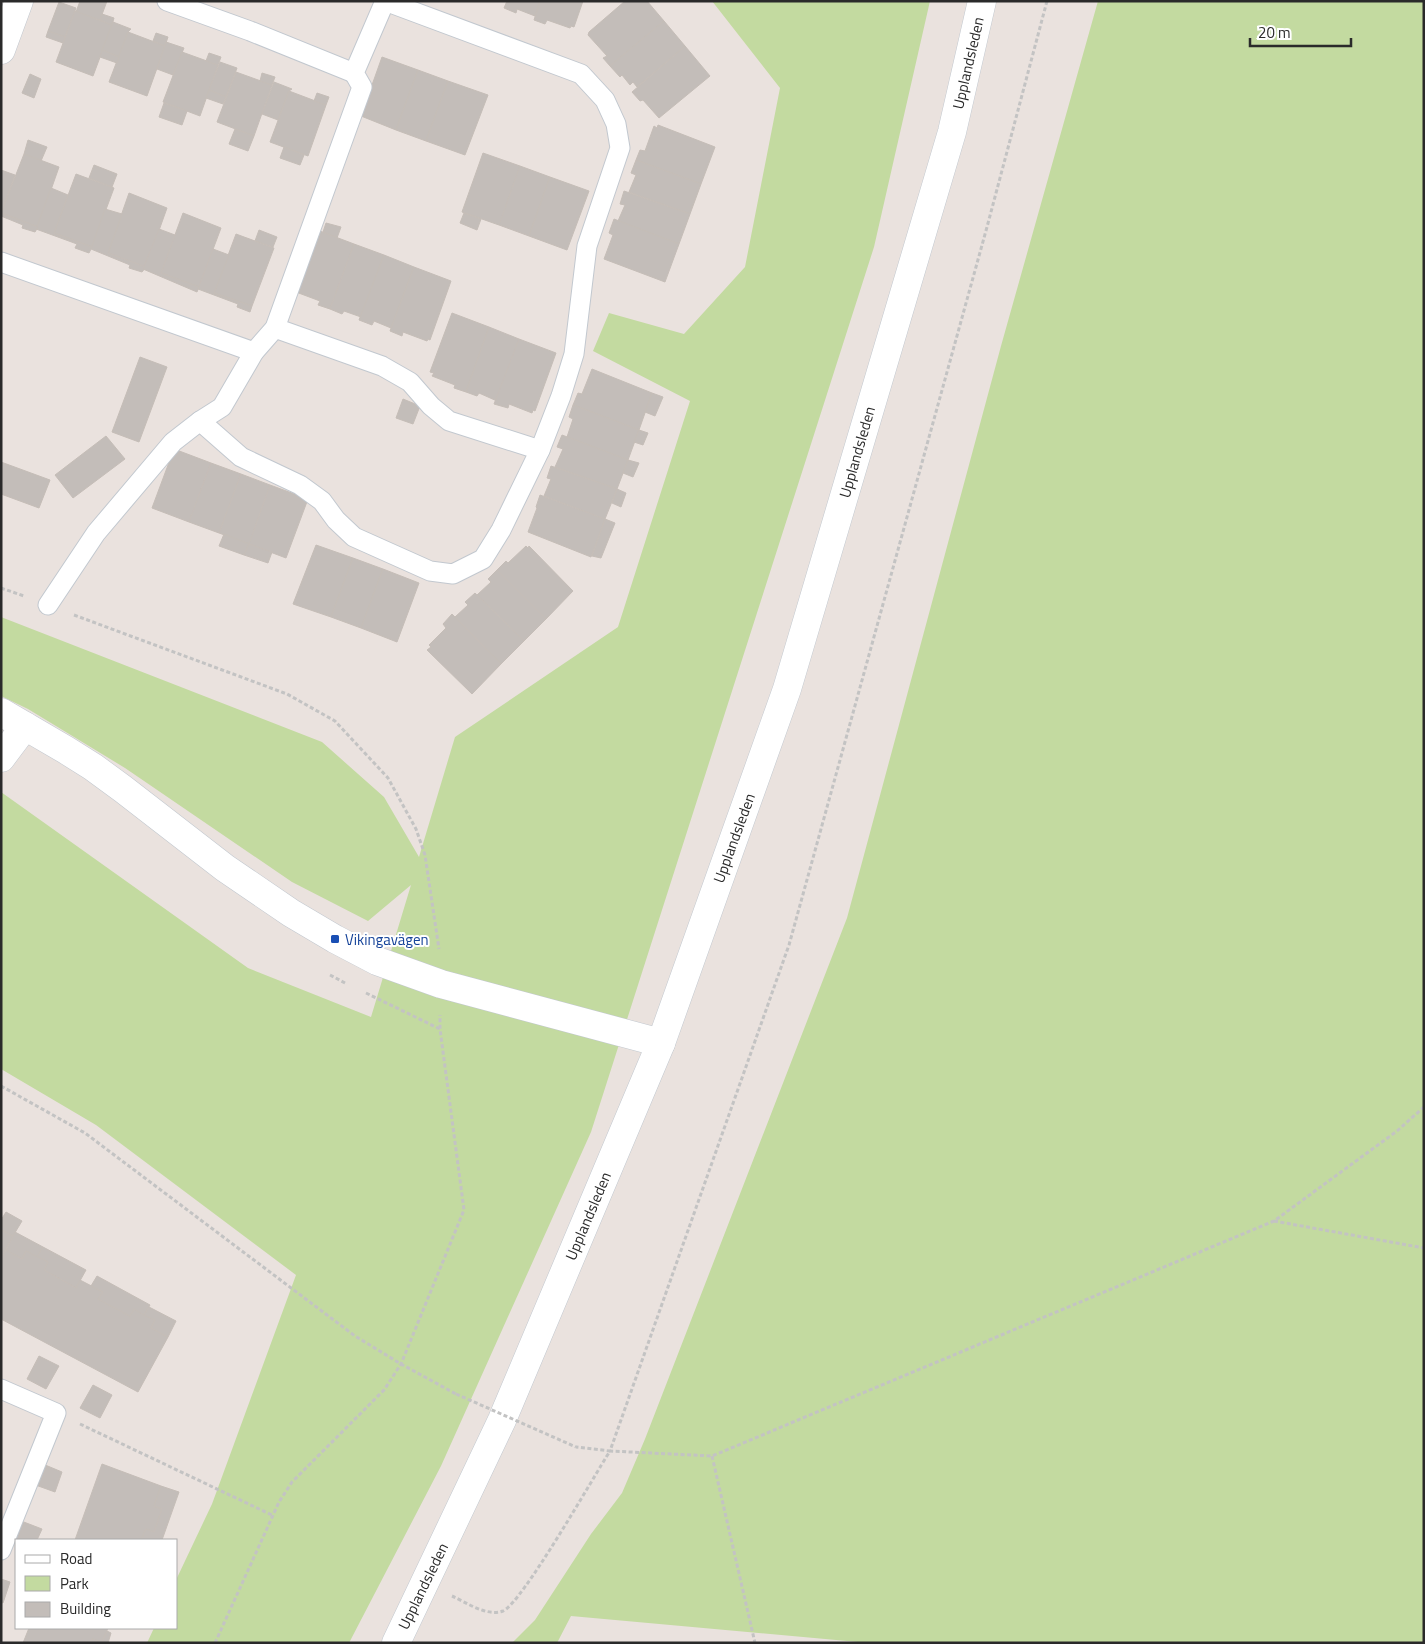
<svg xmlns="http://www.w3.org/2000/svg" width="1425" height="1644" font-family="'Titillium Web',sans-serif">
<rect width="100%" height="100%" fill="#eae2de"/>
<g fill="#c3daa0">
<polygon points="712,1 930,1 874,247 591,1132 441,1466 349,1643 147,1643 154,1628 176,1628 176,1580 212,1504 296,1275 96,1125 1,1069 1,792 248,968 371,1017 411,885 368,921 292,882 125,768 28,709 1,696 1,617 322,742 384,797 419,857 455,737 618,627 690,401 593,351 609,313 684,334 745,267 780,88"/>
<polygon points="1098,1 1424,1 1424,1643 869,1643 571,1616 557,1643 512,1643 535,1620 591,1534 622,1493 645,1439 847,918 1001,346"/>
</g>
<g fill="#c3bdb9" stroke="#c5bdb7">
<polygon points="80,1 107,1 100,20 76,12"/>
<polygon points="507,1 540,1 535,16 517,9 516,13 504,8"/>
<polygon points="540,1 583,1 574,27 571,26 570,28 547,20 545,24 534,20"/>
<polygon points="625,1 647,1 664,21 610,66 603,58 607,56 588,35 589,32"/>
<polygon points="59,2 76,8 65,37 48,31"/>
<polygon points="75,11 112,25 93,76 56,62"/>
<polygon points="102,14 114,18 112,25 100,20"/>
<polygon points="664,21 685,46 637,87 633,82 630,85 622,75 620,77 610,66"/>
<polygon points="113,22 131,29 128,32 119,57 102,50"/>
<polygon points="48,31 65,37 63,43 46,37"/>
<polygon points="128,32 165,46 147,96 109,82"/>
<polygon points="156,33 168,37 165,46 153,41"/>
<polygon points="166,42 184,48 173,75 157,69"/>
<polygon points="685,46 710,76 659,118 643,100 640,101 632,92"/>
<polygon points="102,50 119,57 117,63 100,57"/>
<polygon points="182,52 218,65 200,116 163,102"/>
<polygon points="209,53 221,57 218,65 206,61"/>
<polygon points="382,57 418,70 396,130 361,116"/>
<polygon points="220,62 237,68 226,97 209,90"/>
<polygon points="418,70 448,81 426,141 396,130"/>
<polygon points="236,72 272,85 254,136 217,122"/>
<polygon points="262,73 275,77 272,85 260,81"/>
<polygon points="30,74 41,79 34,98 22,93"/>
<polygon points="448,81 488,95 465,155 426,141"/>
<polygon points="274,82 292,89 289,91 278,120 262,114"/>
<polygon points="209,90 226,97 223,104 206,98"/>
<polygon points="289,91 326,105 308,156 270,142"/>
<polygon points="317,93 329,97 326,105 314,101"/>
<polygon points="164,103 187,111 182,125 159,117"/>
<polygon points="658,125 715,147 701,184 636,160 640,150 645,151 654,126 657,128"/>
<polygon points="235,129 254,136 248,151 229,144"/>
<polygon points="28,140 47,147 41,161 24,154"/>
<polygon points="284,147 304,155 300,165 280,158"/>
<polygon points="483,153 520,166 499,225 462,212"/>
<polygon points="24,154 59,167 38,227 1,213"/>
<polygon points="636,160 701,184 690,214 629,192 636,175 631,173"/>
<polygon points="94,165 117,174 112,187 89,178"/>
<polygon points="520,166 550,177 529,236 499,225"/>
<polygon points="1,170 15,175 1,213"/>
<polygon points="76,174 114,188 92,247 54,233"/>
<polygon points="550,177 589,191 567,250 529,236"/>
<polygon points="51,188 68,195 54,233 92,247 89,253 75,248 77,244 36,229"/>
<polygon points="624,191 690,214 679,244 618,221 625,205 620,204"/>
<polygon points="129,193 167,208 146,267 108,253"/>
<polygon points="105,209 122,214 108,253 146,267 142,272 129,268 130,265 91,249"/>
<polygon points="1,213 38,227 35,232 22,228 23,225 1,216"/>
<polygon points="183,213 221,228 199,287 161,273"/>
<polygon points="464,213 481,219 477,230 460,223"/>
<polygon points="614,219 679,244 665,282 604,259 613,235 609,233"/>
<polygon points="326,223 341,227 337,238 323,232"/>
<polygon points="159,229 175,235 161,273 199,287 197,292 143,269"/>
<polygon points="259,230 277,237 273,247 255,241"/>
<polygon points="317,230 354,244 330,309 318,305 320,301 296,292"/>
<polygon points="236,234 274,248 252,306 214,293"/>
<polygon points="354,244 384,255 361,317 344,311 342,314 330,309"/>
<polygon points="213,249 229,255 214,293 252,306 250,312 237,307 238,304 198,289"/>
<polygon points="384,255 414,267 391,328 374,321 372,325 359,320"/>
<polygon points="414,267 451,281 430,340 428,339 427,341 403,332 402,336 390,331"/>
<polygon points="452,313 489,327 466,392 454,388 455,385 432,376 434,373 430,372"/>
<polygon points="489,327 519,339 497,401 479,393 477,396 466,392"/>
<polygon points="519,339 556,353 535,411 533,410 532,413 509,404 508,408 494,404"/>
<polygon points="140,357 167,367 139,442 112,432"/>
<polygon points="592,369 652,393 639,430 573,405 578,393 582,394"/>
<polygon points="652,393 663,397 655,416 645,412"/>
<polygon points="403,399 420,406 413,424 396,418"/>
<polygon points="573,405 639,430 628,460 567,437 573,419 569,417"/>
<polygon points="639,430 648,433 643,445 634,442"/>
<polygon points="562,435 628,460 617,489 555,467 563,449 557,447"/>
<polygon points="106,436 125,459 73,498 55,475"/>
<polygon points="174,449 211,463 189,522 152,508"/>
<polygon points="628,460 639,463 633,477 623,473"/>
<polygon points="1,462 50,480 39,508 1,494"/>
<polygon points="211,463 241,474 219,533 189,522"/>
<polygon points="551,466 617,489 605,519 544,496 551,479 547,478"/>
<polygon points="241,474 270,485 249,544 219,533"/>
<polygon points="270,485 308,499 286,558 249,544"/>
<polygon points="617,489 626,493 621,507 612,503"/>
<polygon points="540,495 605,519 591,557 528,532 537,508 536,507"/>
<polygon points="605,519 615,523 601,558 592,556"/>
<polygon points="224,534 249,544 244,555 219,546"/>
<polygon points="249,544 272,552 268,563 244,555"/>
<polygon points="316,545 353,558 331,617 293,604"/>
<polygon points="526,546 528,548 529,546 573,591 546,619 497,570 506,561 508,563"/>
<polygon points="353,558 383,569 361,628 331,617"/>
<polygon points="383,569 419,583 397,642 361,628"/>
<polygon points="497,570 546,619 524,641 477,595 491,582 488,579"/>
<polygon points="475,593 524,641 501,664 455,617 468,605 465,602"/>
<polygon points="452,614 501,664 472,694 427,650 431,647 429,645 446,628 443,624"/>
<polygon points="6,1212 22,1221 13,1236 1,1230 1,1220"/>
<polygon points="1,1230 13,1236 1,1258"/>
<polygon points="15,1232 43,1247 37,1257 26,1251 22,1259 6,1250"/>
<polygon points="43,1247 86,1270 76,1288 44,1270 48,1262 37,1257"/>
<polygon points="6,1250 22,1259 26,1251 48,1262 44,1270 76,1288 80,1280 103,1292 98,1299 130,1316 134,1309 155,1320 151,1328 168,1337 138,1392 1,1319 1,1258"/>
<polygon points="97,1276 150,1305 144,1315 134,1309 130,1316 98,1299 103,1292 91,1286"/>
<polygon points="149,1307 176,1321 168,1337 151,1328 155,1320 144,1315"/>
<polygon points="39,1356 59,1366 46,1389 27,1379"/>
<polygon points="93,1385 112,1395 100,1418 80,1408"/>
<polygon points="38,1462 62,1472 55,1492 30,1483"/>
<polygon points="102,1464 161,1486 154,1506 162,1509 154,1532 146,1529 141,1540 75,1540"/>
<polygon points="161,1486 179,1492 162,1540 141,1540 146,1529 154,1532 162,1509 154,1506"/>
<polygon points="16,1519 42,1529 37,1540 16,1540 16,1543 9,1540"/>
<polygon points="1,1579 10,1582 3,1603 1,1602"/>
<polygon points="29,1628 108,1628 102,1642 92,1639 91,1643 23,1643"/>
<polygon points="107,1631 111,1633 108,1643 91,1643 92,1639 102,1642"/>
</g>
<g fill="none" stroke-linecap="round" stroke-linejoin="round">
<defs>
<g id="service">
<polyline points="167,1 250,31 354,73"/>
<polyline points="1,262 254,352"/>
<polyline points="275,328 382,366 410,382 431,406 449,421 540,450"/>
<polyline points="200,421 241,457 300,485 322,501 336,520 354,537 430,571 453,574 483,559 501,530 540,450 561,396 574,354 587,246 620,148 616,124 605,100 581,74 385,1"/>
<polyline points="48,605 96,533 173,442 200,421 222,407 254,352 275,328 362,87 354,73 385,1"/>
<polyline points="1,1389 56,1413 1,1550"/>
</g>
<g id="minor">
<polyline points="1,50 19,1"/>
<polyline points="1,712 66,750 93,767 123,789 225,868 291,913 335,939 377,961 441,984 661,1043"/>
<polyline points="1,758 25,726"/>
</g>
<polyline id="tertiary" points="396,1643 502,1420 661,1043 787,689 952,132 982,1"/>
</defs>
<use href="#service" stroke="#c2c8cf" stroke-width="21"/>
<use href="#minor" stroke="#c2c8cf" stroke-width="29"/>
<use href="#tertiary" stroke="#c2c8cf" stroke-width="29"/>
<g stroke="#c3c3c3" stroke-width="3" stroke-dasharray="4 2.5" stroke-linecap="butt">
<polyline points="1047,1 987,227 789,945 610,1451 712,1456 1274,1221 1397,1131 1424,1107"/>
<polyline points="1,588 24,596"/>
<polyline points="74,615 287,694 335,721 388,778 416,829 425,855 439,949"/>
<polyline points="330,975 347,984"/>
<polyline points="366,993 440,1029"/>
<polyline points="1,1086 85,1133 355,1336 401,1364 456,1394"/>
<polyline points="1274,1221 1424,1248"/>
<polyline points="80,1424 274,1516"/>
<polyline points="712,1456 755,1643"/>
<path d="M452,1596C466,1602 486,1617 503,1611C522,1603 594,1476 610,1451L576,1447"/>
<polyline points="215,1643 279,1502 292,1482 384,1390 401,1364 464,1210 440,1029 440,1015"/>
</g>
<use href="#service" stroke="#fff" stroke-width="19"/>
<use href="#minor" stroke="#fff" stroke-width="28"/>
<use href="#tertiary" stroke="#fff" stroke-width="28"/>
<polyline stroke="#c3c3c3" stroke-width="3" stroke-dasharray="4 2.5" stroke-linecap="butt" points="456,1394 576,1447"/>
</g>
<rect fill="#1a4fb4" stroke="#fff" stroke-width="2" x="330" y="934" width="10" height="10" rx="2.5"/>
<g text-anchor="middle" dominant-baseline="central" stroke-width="4" stroke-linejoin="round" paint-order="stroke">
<g font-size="15" fill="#2a2a2a" stroke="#fff">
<text transform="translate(968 63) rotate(-77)">Upplandsleden</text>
<text transform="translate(857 452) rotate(-74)">Upplandsleden</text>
<text transform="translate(734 838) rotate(-70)">Upplandsleden</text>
<text transform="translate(588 1216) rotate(-67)">Upplandsleden</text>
<text transform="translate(423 1586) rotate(-64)">Upplandsleden</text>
</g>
<g font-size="15" fill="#164399" stroke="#fff" text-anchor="start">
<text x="345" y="939">Vikingavägen</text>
</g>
</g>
<rect width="1425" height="1644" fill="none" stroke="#2a2a2a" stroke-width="5"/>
<rect x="15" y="1539" width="162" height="90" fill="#ffffff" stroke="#aaaaaa"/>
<rect x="25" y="1555" width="25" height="8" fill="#ffffff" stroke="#aaaaaa"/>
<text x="60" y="1564" font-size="15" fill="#2a2a2a">Road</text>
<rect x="25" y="1576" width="25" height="15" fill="#c3daa0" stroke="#aaaaaa"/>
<text x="60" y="1589" font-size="15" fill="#2a2a2a">Park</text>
<rect x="25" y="1602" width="25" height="15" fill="#c3bdb9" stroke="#aaaaaa"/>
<text x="60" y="1614" font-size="15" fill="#2a2a2a">Building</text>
<path d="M1250 38v8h101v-8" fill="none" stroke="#2a2a2a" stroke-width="2.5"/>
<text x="1258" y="38" font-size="15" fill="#2a2a2a" stroke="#ffffff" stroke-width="4" paint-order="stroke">20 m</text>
</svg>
